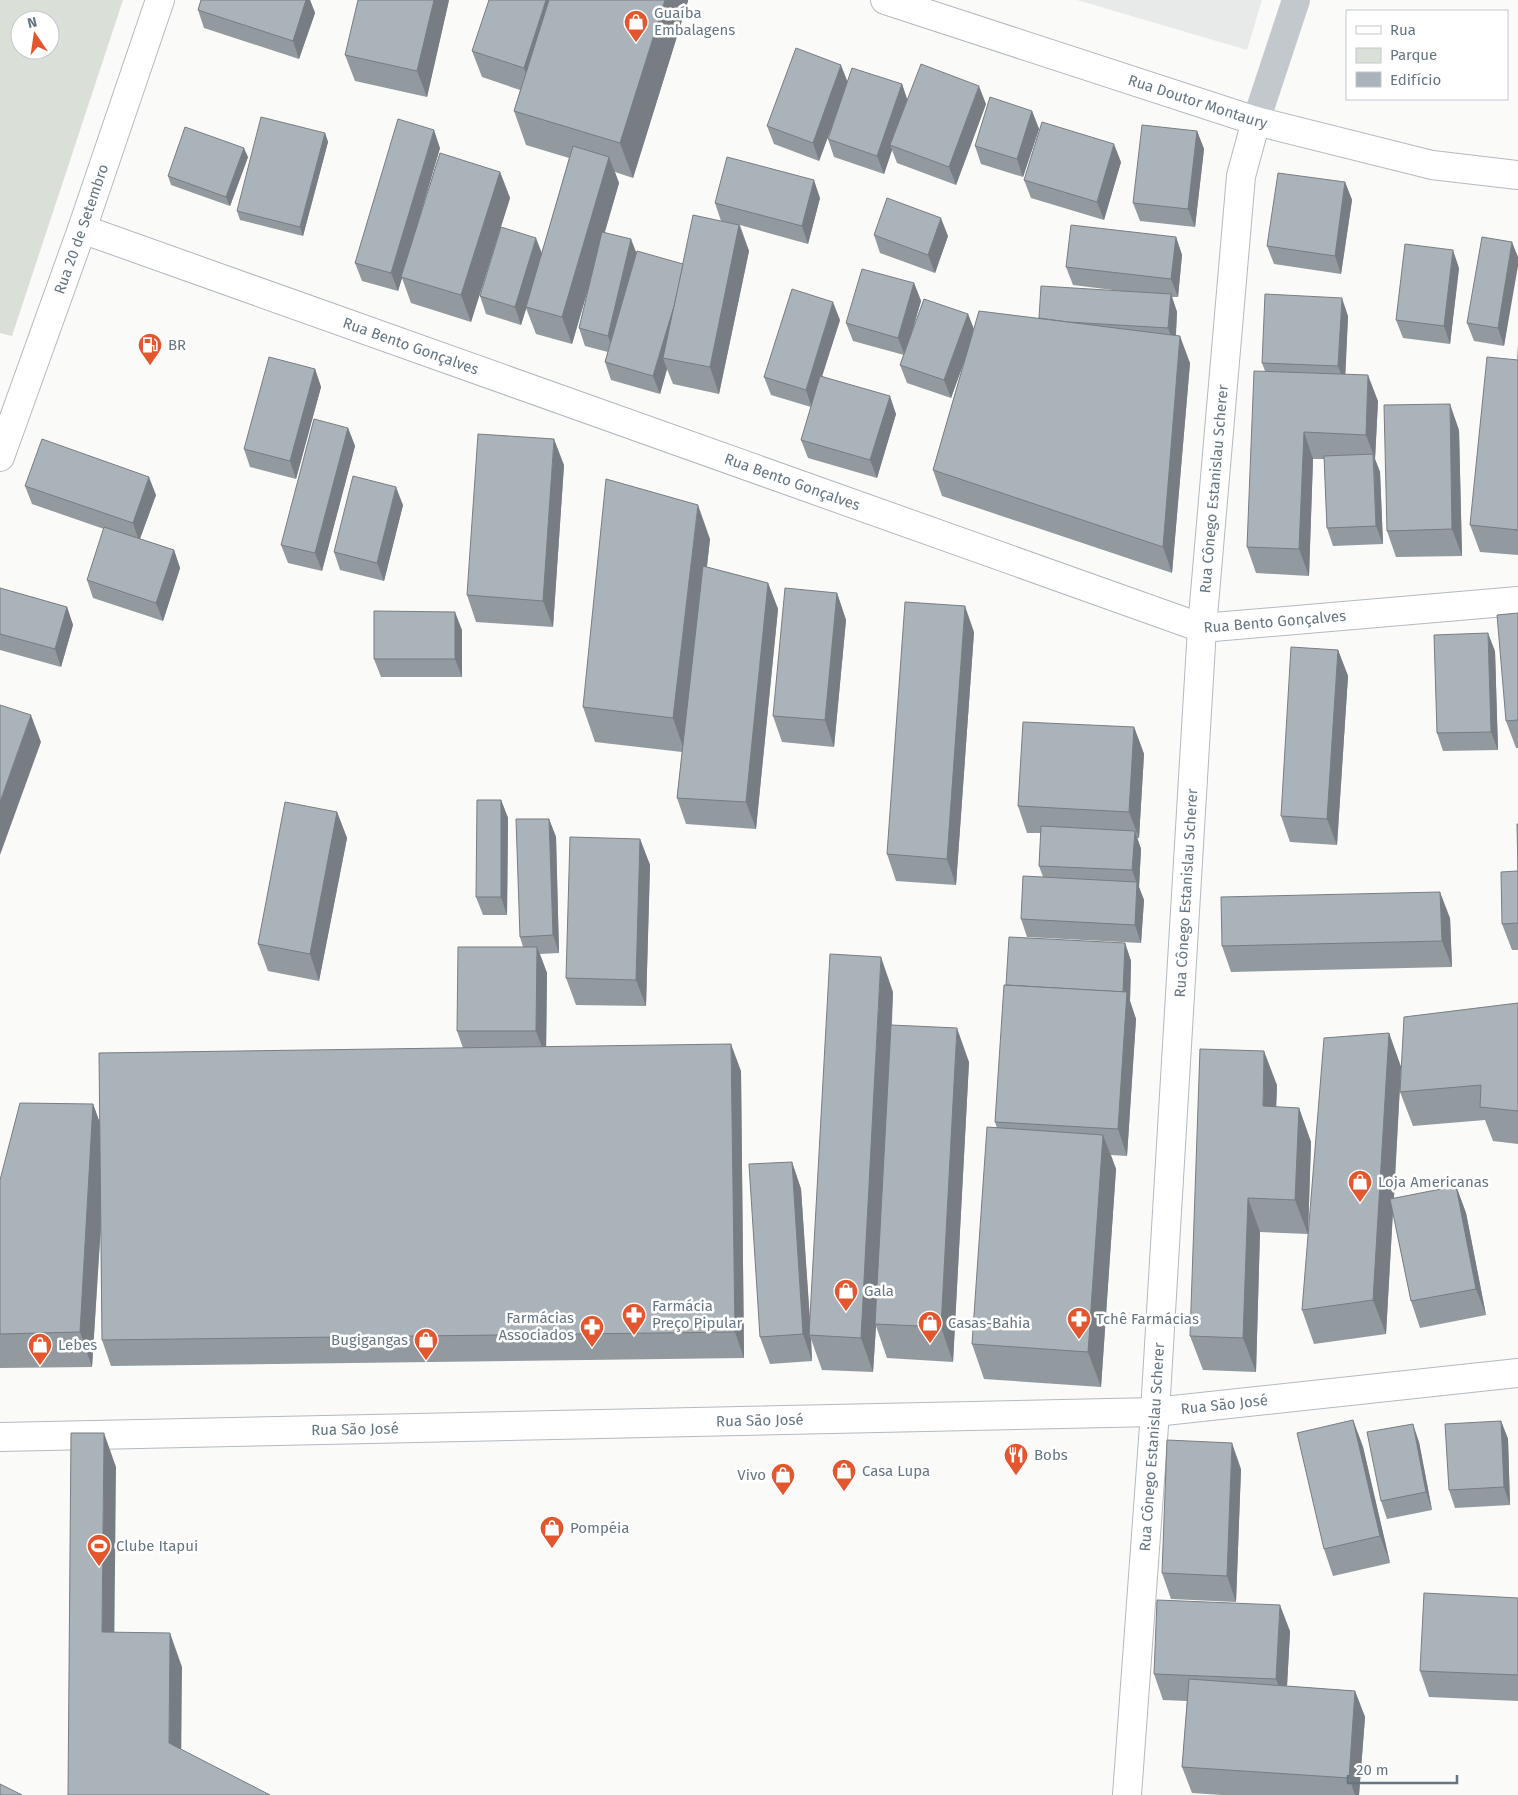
<svg xmlns="http://www.w3.org/2000/svg" width="1518" height="1795" font-family="'Fira Sans',sans-serif">
<rect width="100%" height="100%" fill="#fafaf8"/>
<polygon fill="#e8e9e9" points="1077,0 1262,0 1247,50"/>
<path fill="#dadfd7" fill-rule="evenodd" d="M0,0H123L12,336L0,333ZM20,20H50V50H20Z"/>
<g fill="none" stroke-linecap="round" stroke-linejoin="round">
<defs>
<g id="secondary">
<path id="s1" d="M885,0L1256,121L1432,165L1518,175"/>
<path id="s2" d="M82,229L1202,628L1518,601"/>
<path id="s3" d="M0,1437L1155,1412L1518,1373"/>
<path id="s4" d="M1127,1795L1155,1412L1202,628L1241,176L1256,121"/>
</g>
<g id="primary">
<path id="s5" d="M0,457L82,229L160,0"/>
</g>
</defs>
<use href="#secondary" stroke="#b3babf" stroke-width="30"/>
<use href="#primary" stroke="#b5babe" stroke-width="30"/>
<polyline stroke="#c3c8cc" stroke-width="28" points="1256,121 1296,0"/>
<use href="#secondary" stroke="#fff" stroke-width="28"/>
<use href="#primary" stroke="#fff" stroke-width="28"/>
</g>
<g fill="#929a9f">
<polygon points="201,0 310,0 315,13 299,59 204,28 198,10"/>
<polygon points="449,0 427,97 355,81 345,55"/>
<polygon points="688,1 633,178 615,172 619,183 605,232 636,253 683,264 733,224 721,221 715,203 820,198 808,244 740,225 749,251 719,394 673,384 667,369 660,394 611,380 605,362 608,352 585,346 579,328 589,286 572,344 536,334 526,308 521,325 486,314 480,296 542,253 569,158 526,145 514,111 520,90 482,77 472,51"/>
<polygon points="847,81 902,84 907,99 986,104 956,185 897,163 892,150 884,174 834,157 828,139 832,126 819,161 774,144 767,126"/>
<polygon points="1032,111 1039,129 1023,177 981,164 975,146"/>
<polygon points="1197,131 1204,149 1195,227 1140,221 1133,203"/>
<polygon points="325,133 328,142 303,236 240,220 237,211"/>
<polygon points="440,148 417,226 500,172 510,198 471,322 411,303 402,278 398,291 362,281 355,263"/>
<polygon points="248,157 230,206 171,185 168,176"/>
<polygon points="1121,162 1104,220 1031,198 1024,180"/>
<polygon points="1345,182 1352,200 1341,274 1274,264 1267,246"/>
<polygon points="874,235 948,236 935,273 880,253"/>
<polygon points="1176,237 1182,255 1178,297 1172,297 1177,312 1176,336 1190,363 1172,573 942,496 933,470 965,359 951,398 907,383 900,365 904,355 853,341 846,323 914,283 921,301 911,334 968,314 974,330 1039,318 1121,291 1073,285 1066,267"/>
<polygon points="1518,257 1504,346 1474,341 1467,323"/>
<polygon points="1459,268 1450,344 1403,338 1396,320"/>
<polygon points="1348,316 1345,374 1378,401 1375,459 1380,472 1383,544 1333,546 1327,528 1324,459 1313,459 1309,576 1256,573 1247,547 1265,371 1262,363"/>
<polygon points="840,320 822,376 896,414 877,478 808,458 801,440 811,407 771,395 764,377"/>
<polygon points="1518,345 1518,555 1480,552 1470,525 1518,360 1517,358"/>
<polygon points="315,369 321,387 296,479 250,467 244,449"/>
<polygon points="348,428 355,446 322,571 288,563 281,545"/>
<polygon points="1459,430 1462,556 1396,557 1387,531"/>
<polygon points="564,465 553,627 476,622 467,595"/>
<polygon points="25,486 156,495 140,539 174,550 180,568 163,621 93,598 87,580 104,529 32,504"/>
<polygon points="403,505 384,581 340,570 334,552"/>
<polygon points="710,539 707,567 768,583 778,609 756,829 686,824 677,798 682,752 595,742 583,707"/>
<polygon points="0,588 67,607 73,625 61,667 0,650"/>
<polygon points="837,593 846,620 834,747 782,742 773,716"/>
<polygon points="1518,613 1518,748 1516,748 1506,721"/>
<polygon points="462,630 462,677 381,677 374,659"/>
<polygon points="974,632 956,885 896,881 887,854"/>
<polygon points="1338,650 1348,676 1337,845 1290,842 1281,816"/>
<polygon points="1495,651 1498,750 1443,751 1437,733"/>
<polygon points="1134,727 1144,754 1139,838 1137,838 1141,849 1139,887 1144,900 1141,943 1027,937 1021,919 1043,877 1039,866 1041,833 1027,833 1018,806"/>
<polygon points="501,800 508,818 507,915 483,915 476,897"/>
<polygon points="337,812 347,838 319,981 268,971 258,944"/>
<polygon points="549,819 556,837 559,953 540,954 547,973 546,1047 741,1071 744,1358 111,1366 102,1340 101,1226 92,1367 0,1368 0,1180 93,1104 99,1121 463,1048 457,1031 523,947 520,937"/>
<polygon points="1518,824 1518,950 1512,950 1502,924 1518,871"/>
<polygon points="640,839 650,865 646,1006 576,1005 566,978"/>
<polygon points="1450,918 1452,967 1231,972 1222,946"/>
<polygon points="1125,943 1131,961 1130,1001 1136,1019 1127,1156 1111,1155 1116,1169 1101,1387 984,1379 972,1344 997,1128 995,1122 1006,985"/>
<polygon points="893,992 892,1025 969,1062 953,1362 887,1358 876,1326 873,1372 822,1370 811,1339 812,1361 770,1364 760,1337 792,1162 801,1189 810,1325"/>
<polygon points="1518,1003 1518,1144 1493,1141 1485,1120 1413,1126 1400,1092"/>
<polygon points="1389,1033 1401,1067 1394,1199 1456,1186 1466,1213 1486,1315 1420,1328 1411,1301 1393,1212 1386,1334 1314,1344 1302,1310"/>
<polygon points="1277,1085 1276,1107 1299,1108 1311,1142 1308,1234 1260,1232 1256,1372 1203,1370 1190,1336"/>
<polygon points="1353,1420 1363,1447 1390,1563 1333,1576 1324,1549"/>
<polygon points="1501,1421 1508,1439 1510,1505 1455,1508 1449,1490"/>
<polygon points="1419,1442 1432,1510 1387,1519 1381,1501"/>
<polygon points="1241,1469 1236,1602 1171,1599 1162,1573"/>
<polygon points="1518,1598 1518,1701 1429,1697 1420,1671"/>
<polygon points="1290,1631 1287,1686 1355,1691 1365,1717 1359,1795 1222,1795 1192,1793 1182,1767 1187,1701 1163,1700 1154,1674"/>
</g>
<g fill="#777d82">
<polygon points="306,0 310,0 315,13 299,59 293,41"/>
<polygon points="434,0 449,0 427,97 417,71"/>
<polygon points="546,0 565,0 533,94 524,68"/>
<polygon points="665,0 688,0 688,1 633,178 620,143"/>
<polygon points="841,65 848,83 819,161 813,143"/>
<polygon points="902,84 908,102 890,145 892,150 884,174 877,156"/>
<polygon points="979,86 986,104 956,185 949,167"/>
<polygon points="1032,111 1039,129 1023,177 1017,159"/>
<polygon points="434,130 440,148 402,277 401,277 402,278 398,291 391,273"/>
<polygon points="1197,131 1204,149 1195,227 1188,209"/>
<polygon points="325,133 328,142 303,236 300,227"/>
<polygon points="1114,144 1121,162 1104,220 1097,202"/>
<polygon points="244,148 248,157 230,206 226,197"/>
<polygon points="609,157 619,183 572,344 562,317"/>
<polygon points="500,172 510,198 471,322 461,295"/>
<polygon points="814,180 820,198 808,244 802,226"/>
<polygon points="1345,182 1352,200 1341,274 1335,256"/>
<polygon points="941,218 948,236 935,273 928,255"/>
<polygon points="739,225 749,251 719,394 710,367"/>
<polygon points="1176,237 1182,255 1178,297 1171,279"/>
<polygon points="536,238 543,256 521,325 515,307"/>
<polygon points="631,239 638,257 614,354 608,336"/>
<polygon points="1512,242 1518,257 1518,266 1504,346 1498,328"/>
<polygon points="1453,250 1459,268 1450,344 1444,326"/>
<polygon points="686,265 663,358 667,369 660,394 653,376"/>
<polygon points="914,283 921,301 905,356 898,338"/>
<polygon points="1171,294 1177,312 1175,346 1168,328"/>
<polygon points="1342,298 1348,316 1345,384 1338,366"/>
<polygon points="833,302 840,320 812,408 806,390"/>
<polygon points="968,314 975,332 951,398 944,380"/>
<polygon points="1180,336 1190,363 1172,573 1163,547"/>
<polygon points="315,369 321,387 296,479 290,461"/>
<polygon points="1368,375 1378,401 1375,459 1380,472 1383,544 1376,526 1374,456 1366,435"/>
<polygon points="890,396 896,414 877,478 870,460"/>
<polygon points="1450,404 1459,430 1462,556 1452,529"/>
<polygon points="348,428 355,446 322,571 315,553"/>
<polygon points="1304,432 1313,459 1309,576 1299,549"/>
<polygon points="554,439 564,465 553,627 543,601"/>
<polygon points="149,477 156,495 139,541 133,523"/>
<polygon points="396,487 403,505 384,581 377,563"/>
<polygon points="698,505 710,539 685,753 673,718"/>
<polygon points="174,550 180,568 163,621 156,603"/>
<polygon points="768,583 778,609 756,829 746,802"/>
<polygon points="837,593 846,620 834,747 825,720"/>
<polygon points="965,606 974,632 956,885 947,859"/>
<polygon points="67,607 73,625 61,667 55,649"/>
<polygon points="455,612 462,630 462,677 455,659"/>
<polygon points="1488,633 1495,651 1498,750 1491,732"/>
<polygon points="1338,650 1348,676 1337,845 1327,819"/>
<polygon points="31,715 41,742 0,855 0,802"/>
<polygon points="1134,727 1144,754 1139,838 1129,812"/>
<polygon points="501,800 508,818 507,915 501,897"/>
<polygon points="337,812 347,838 319,981 310,954"/>
<polygon points="549,819 556,837 559,953 553,935"/>
<polygon points="1135,831 1141,849 1139,887 1144,900 1141,943 1135,925 1137,884 1132,870"/>
<polygon points="640,839 650,865 646,1006 636,980"/>
<polygon points="1440,892 1450,918 1452,967 1442,941"/>
<polygon points="1125,943 1131,961 1130,1001 1136,1019 1127,1156 1118,1129"/>
<polygon points="537,947 547,973 546,1058 536,1031"/>
<polygon points="881,957 893,992 876,1324 875,1324 876,1326 873,1372 861,1338"/>
<polygon points="957,1028 969,1062 953,1362 941,1327"/>
<polygon points="1389,1033 1401,1067 1386,1334 1373,1300"/>
<polygon points="731,1044 741,1071 744,1358 735,1332"/>
<polygon points="1264,1051 1277,1085 1275,1141 1263,1106"/>
<polygon points="93,1104 106,1139 92,1367 80,1332"/>
<polygon points="1299,1108 1311,1142 1308,1234 1295,1200"/>
<polygon points="1103,1135 1116,1169 1101,1387 1088,1352"/>
<polygon points="792,1162 801,1189 811,1335 809,1335 811,1339 812,1361 803,1334"/>
<polygon points="1456,1186 1466,1213 1486,1315 1476,1289"/>
<polygon points="1248,1198 1260,1232 1256,1372 1243,1338"/>
<polygon points="1353,1420 1363,1447 1390,1563 1380,1536"/>
<polygon points="1501,1421 1508,1439 1510,1505 1504,1487"/>
<polygon points="1413,1424 1419,1442 1432,1510 1426,1492"/>
<polygon points="104,1433 116,1467 114,1667 102,1632"/>
<polygon points="1232,1443 1241,1469 1236,1602 1227,1576"/>
<polygon points="1280,1605 1290,1631 1286,1705 1276,1679"/>
<polygon points="170,1633 182,1667 181,1777 169,1743"/>
<polygon points="1355,1691 1365,1717 1359,1795 1355,1795 1349,1778"/>
</g>
<g fill="#aab3b9" stroke="#777d82">
<polygon points="201,0 306,0 293,41 198,10"/>
<polygon points="358,0 434,0 417,71 345,55"/>
<polygon points="489,0 546,0 524,68 472,51"/>
<polygon points="549,0 665,0 620,143 514,111"/>
<polygon points="796,48 841,65 813,143 767,126"/>
<polygon points="921,64 979,86 949,167 890,145"/>
<polygon points="852,68 902,84 877,156 828,139"/>
<polygon points="990,97 1032,111 1017,159 975,146"/>
<polygon points="261,117 325,133 300,227 237,211"/>
<polygon points="398,119 434,130 391,273 355,263"/>
<polygon points="1042,122 1114,144 1097,202 1024,180"/>
<polygon points="1142,125 1197,131 1188,209 1133,203"/>
<polygon points="185,127 244,148 226,197 168,176"/>
<polygon points="573,146 609,157 562,317 526,307"/>
<polygon points="440,153 500,172 461,295 401,277"/>
<polygon points="727,157 814,180 802,226 715,203"/>
<polygon points="1278,173 1345,182 1335,256 1267,246"/>
<polygon points="887,198 941,218 928,255 874,235"/>
<polygon points="693,215 739,225 710,367 663,358"/>
<polygon points="1071,225 1176,237 1171,279 1066,267"/>
<polygon points="501,227 536,238 515,307 480,296"/>
<polygon points="602,232 631,239 608,336 579,328"/>
<polygon points="1482,237 1512,242 1498,328 1467,323"/>
<polygon points="1405,244 1453,250 1444,326 1396,320"/>
<polygon points="637,251 683,264 674,306 653,376 605,362"/>
<polygon points="862,269 914,283 898,338 846,323"/>
<polygon points="1041,286 1171,294 1168,328 1068,322 1039,318"/>
<polygon points="792,289 833,302 806,390 764,377"/>
<polygon points="1265,294 1342,298 1338,366 1262,363"/>
<polygon points="924,299 968,314 944,380 900,365"/>
<polygon points="979,311 1180,336 1163,547 933,470"/>
<polygon points="269,357 315,369 290,461 244,449"/>
<polygon points="1487,357 1518,360 1518,530 1470,525"/>
<polygon points="1254,371 1368,375 1366,435 1304,432 1299,549 1247,547"/>
<polygon points="820,376 890,396 870,460 801,440"/>
<polygon points="1450,404 1452,529 1387,531 1384,405"/>
<polygon points="314,419 348,428 315,553 281,545"/>
<polygon points="478,434 554,439 543,601 467,595"/>
<polygon points="42,439 149,477 133,523 25,486"/>
<polygon points="1373,454 1376,526 1327,528 1324,456"/>
<polygon points="353,476 396,487 377,563 334,552"/>
<polygon points="606,479 698,505 673,718 583,707"/>
<polygon points="104,527 174,550 156,603 87,580"/>
<polygon points="703,566 768,583 746,802 677,798"/>
<polygon points="0,588 67,607 55,649 0,634"/>
<polygon points="785,588 837,593 825,720 773,716"/>
<polygon points="905,602 965,606 947,859 887,854"/>
<polygon points="374,611 455,612 455,659 374,659"/>
<polygon points="1518,613 1518,720 1506,721 1497,615"/>
<polygon points="1488,633 1491,732 1437,733 1434,635"/>
<polygon points="1291,647 1338,650 1327,819 1281,816"/>
<polygon points="0,705 31,715 0,802"/>
<polygon points="1023,722 1134,727 1129,812 1018,806"/>
<polygon points="477,800 501,800 501,897 476,897"/>
<polygon points="285,802 337,812 310,954 258,944"/>
<polygon points="516,819 549,819 553,935 520,937"/>
<polygon points="1517,824 1518,824 1518,871"/>
<polygon points="1041,826 1135,831 1132,870 1039,866"/>
<polygon points="570,837 640,839 636,980 566,978"/>
<polygon points="1518,871 1518,923 1502,924 1501,872"/>
<polygon points="1023,876 1137,882 1135,925 1021,919"/>
<polygon points="1440,892 1442,941 1222,946 1221,897"/>
<polygon points="1009,937 1125,943 1123,992 1006,985"/>
<polygon points="458,947 537,947 536,1031 457,1031"/>
<polygon points="830,954 881,957 861,1338 809,1335"/>
<polygon points="1004,985 1127,992 1118,1129 995,1122"/>
<polygon points="1518,1003 1518,1111 1480,1107 1481,1085 1400,1092 1404,1017"/>
<polygon points="891,1025 957,1028 941,1327 875,1324"/>
<polygon points="1389,1033 1373,1300 1302,1310 1324,1038"/>
<polygon points="731,1044 735,1332 102,1340 99,1053"/>
<polygon points="1200,1049 1264,1051 1263,1106 1299,1108 1295,1200 1248,1198 1243,1338 1190,1336"/>
<polygon points="20,1103 93,1104 80,1332 0,1334 0,1180"/>
<polygon points="987,1127 1103,1135 1088,1352 972,1344"/>
<polygon points="792,1162 803,1334 760,1337 749,1164"/>
<polygon points="1456,1186 1476,1289 1411,1301 1390,1199"/>
<polygon points="1353,1420 1380,1536 1324,1549 1297,1433"/>
<polygon points="1501,1421 1504,1487 1449,1490 1445,1424"/>
<polygon points="1413,1424 1426,1492 1381,1501 1367,1432"/>
<polygon points="71,1433 104,1433 102,1632 170,1633 169,1743 270,1795 68,1795"/>
<polygon points="1167,1440 1232,1443 1227,1576 1162,1573"/>
<polygon points="1424,1593 1518,1598 1518,1675 1420,1671"/>
<polygon points="1157,1600 1280,1605 1276,1679 1154,1674"/>
<polygon points="1189,1679 1355,1691 1349,1778 1182,1767"/>
<polygon points="0,1784 22,1795 0,1795"/>
</g>
<defs>
<symbol id="shop-pin" viewBox="-11 -11 22 30"><path d="M0 17L-7.5 6A9.5 9.5 0 1 1 7.5 6Z" fill="#e4572e" stroke="#fff"/><path d="M-5-2.5h2.3a2.7 3.5 0 0 1 5.4 0H5L5.5 6h-11ZM-1.5-2.5h3a1.5 2.3 0 0 0-3 0Z" fill="#fff"/></symbol>
<symbol id="fuel-pin" viewBox="-11 -11 22 30"><path d="M0 17L-7.5 6A9.5 9.5 0 1 1 7.5 6Z" fill="#e4572e" stroke="#fff"/><path d="M-5.5-6h7V0h2V4h1.3V-2.5L3-4.5l.8-.8L6-3V5H2.5V1h-1V6h-7ZM-4.2-4.7v3.2H.2V-4.7Z" fill="#fff"/></symbol>
<symbol id="pharmacy-pin" viewBox="-11 -11 22 30"><path d="M0 17L-7.5 6A9.5 9.5 0 1 1 7.5 6Z" fill="#e4572e" stroke="#fff"/><path d="M-2-6h4v4h4v4h-4v4h-4v-4h-4v-4h4Z" fill="#fff"/></symbol>
<symbol id="restaurant-pin" viewBox="-11 -11 22 30"><path d="M0 17L-7.5 6A9.5 9.5 0 1 1 7.5 6Z" fill="#e4572e" stroke="#fff"/><path d="M-5-6h1v4h1v-4h1v4h1v-4h1v5L-1.5 .5V6h-2V.5L-5-1ZM5-6V6H3V1.5H1.5Q1.5-4 5-6Z" fill="#fff"/></symbol>
<symbol id="stadium-pin" viewBox="-11 -11 22 30"><path d="M0 17L-7.5 6A9.5 9.5 0 1 1 7.5 6Z" fill="#e4572e" stroke="#fff"/><path d="M0-5a6.5 5 0 1 0 0 10a6.5 5 0 1 0 0-10ZM-3.5-1.8h7v3.6h-7Z" fill="#fff"/></symbol>
</defs>
<g fill-rule="evenodd">
<use href="#shop-pin" x="622" y="8" width="28" height="38"/>
<use href="#fuel-pin" x="136" y="331" width="28" height="38"/>
<use href="#shop-pin" x="1346" y="1168" width="28" height="38"/>
<use href="#shop-pin" x="832" y="1277" width="28" height="38"/>
<use href="#pharmacy-pin" x="620" y="1301" width="28" height="38"/>
<use href="#pharmacy-pin" x="1065" y="1305" width="28" height="38"/>
<use href="#shop-pin" x="916" y="1309" width="28" height="38"/>
<use href="#pharmacy-pin" x="578" y="1313" width="28" height="38"/>
<use href="#shop-pin" x="412" y="1326" width="28" height="38"/>
<use href="#shop-pin" x="26" y="1331" width="28" height="38"/>
<use href="#restaurant-pin" x="1002" y="1441" width="28" height="38"/>
<use href="#shop-pin" x="830" y="1457" width="28" height="38"/>
<use href="#shop-pin" x="769" y="1461" width="28" height="38"/>
<use href="#shop-pin" x="538" y="1514" width="28" height="38"/>
<use href="#stadium-pin" x="85" y="1532" width="28" height="38"/>
</g>
<g text-anchor="middle" dominant-baseline="central" stroke-width="5" stroke-linejoin="round" paint-order="stroke">
<g font-size="15" fill="#657683" stroke="#fff" text-anchor="start">
<text x="654" y="13">Guaíba<tspan x="654" dy="17">Embalagens</tspan></text>
<text x="168" y="345">BR</text>
<text x="1378" y="1182">Loja Americanas</text>
<text x="864" y="1291">Gala</text>
<text x="652" y="1306">Farmácia<tspan x="652" dy="17">Preço Pipular</tspan></text>
<text x="574" y="1318" text-anchor="end">Farmácias<tspan x="574" dy="17">Associados</tspan></text>
<text x="1096" y="1319">Tchê Farmácias</text>
<text x="948" y="1323">Casas-Bahia</text>
<text x="408" y="1340" text-anchor="end">Bugigangas</text>
<text x="58" y="1345">Lebes</text>
<text x="1034" y="1455">Bobs</text>
<text x="862" y="1471">Casa Lupa</text>
<text x="766" y="1475" text-anchor="end">Vivo</text>
<text x="570" y="1528">Pompéia</text>
<text x="116" y="1546">Clube Itapui</text>
</g>
<g font-size="15" fill="#657683" stroke="#fff">
<text stroke="none"><textPath href="#s1" startOffset="329">Rua Doutor Montaury</textPath></text>
<text stroke="none"><textPath href="#s5" startOffset="242">Rua 20 de Setembro</textPath></text>
<text stroke="none"><textPath href="#s2" startOffset="349">Rua Bento Gonçalves</textPath></text>
<text stroke="none"><textPath href="#s2" startOffset="754">Rua Bento Gonçalves</textPath></text>
<text stroke="none"><textPath href="#s4" startOffset="1309">Rua Cônego Estanislau Scherer</textPath></text>
<text stroke="none"><textPath href="#s2" startOffset="1262">Rua Bento Gonçalves</textPath></text>
<text stroke="none"><textPath href="#s4" startOffset="904">Rua Cônego Estanislau Scherer</textPath></text>
<text stroke="none"><textPath href="#s3" startOffset="1225">Rua São José</textPath></text>
<text stroke="none"><textPath href="#s3" startOffset="760">Rua São José</textPath></text>
<text stroke="none"><textPath href="#s3" startOffset="355">Rua São José</textPath></text>
<text stroke="none"><textPath href="#s4" startOffset="349">Rua Cônego Estanislau Scherer</textPath></text>
</g>
</g>
<rect x="1346" y="10" width="162" height="90" fill="#ffffff" stroke="#c1c8cd"/>
<rect x="1356" y="26" width="25" height="8" fill="#ffffff" stroke="#c1c8cd"/>
<text x="1390" y="35" font-size="15" fill="#657683">Rua</text>
<rect x="1356" y="48" width="25" height="15" fill="#dadfd7" stroke="#c1c8cd"/>
<text x="1390" y="60" font-size="15" fill="#657683">Parque</text>
<rect x="1356" y="72" width="25" height="15" fill="#aab3b9" stroke="#c1c8cd"/>
<text x="1390" y="85" font-size="15" fill="#657683">Edifício</text>
<g transform="translate(35 35) rotate(347)"><circle r="24" fill="#ffffff" stroke="#c1c8cd"/>
<path d="M0-4L9 19L0 12L-9 19Z" fill="#e4572e"/>
<text y="-8" font-size="14" font-weight="bold" text-anchor="middle" fill="#657683">N</text>
</g>
<path d="M1348 1775v8h109v-8" fill="none" stroke="#657683" stroke-width="2.5"/>
<text x="1356" y="1775" font-size="15" fill="#657683" stroke="#ffffff" stroke-width="4" paint-order="stroke">20 m</text>
</svg>
